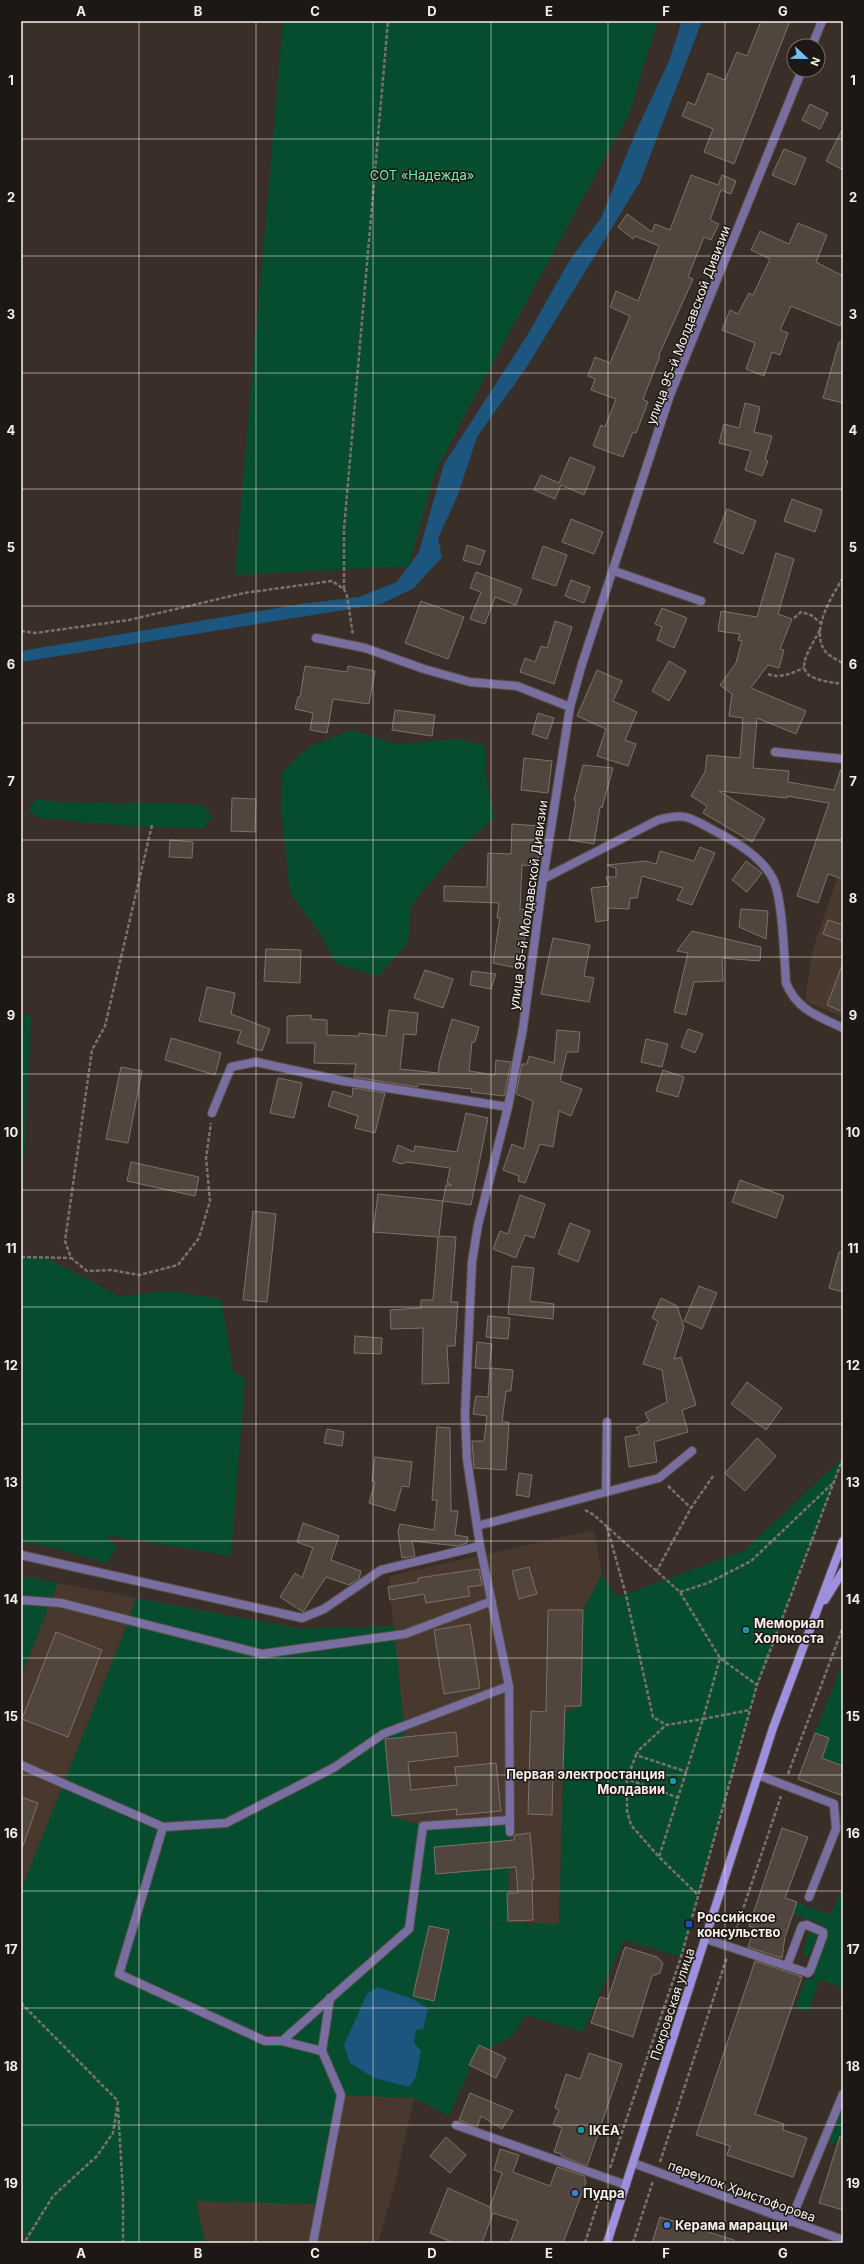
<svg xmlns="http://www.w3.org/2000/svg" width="864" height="2264" font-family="Inter,sans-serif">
<rect width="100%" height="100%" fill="#3a2f28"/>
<polygon fill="#48382d" points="594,1530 602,1575 583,1610 581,1706 565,1713 559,1924 453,1921 396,2180 378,2243 205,2243 160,2035 21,1947 21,1576 302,1629 393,1626 389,1576"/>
<polygon fill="#49392e" points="843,861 843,1017 805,1001 812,952"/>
<g fill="#054d2e">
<polygon points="283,21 658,21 629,114 478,390 435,473 409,566 235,575"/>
<polygon points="352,730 396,744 458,739 485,745 485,772 494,818 458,850 411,905 408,943 378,976 335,963 322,936 290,893 281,812 282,772 309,747"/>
<polygon points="36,799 54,802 198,804 207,809 212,818 203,828 143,827 40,818 28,811"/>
<polygon points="21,1014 31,1016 21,1227"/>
<polygon points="21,1257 49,1259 119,1296 171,1291 221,1299 233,1371 245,1379 231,1556 106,1535 117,1547 106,1563 55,1548 21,1542"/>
<polygon points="843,1458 757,1685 681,1957 624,1940 583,2032 526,2015 513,2035 475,2057 449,2116 414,2098 341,2095 321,2204 196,2201 205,2243 31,2243 21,2229 21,1890 129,1620 135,1598 302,1629 394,1626 405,1737 385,1739 392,1816 423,1826 510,1820 508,1921 476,1921 559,1924 565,1712 581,1706 583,1610 602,1575 617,1597 744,1551"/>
<polygon points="21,1576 58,1583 21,1677"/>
<polygon points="843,1662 843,1766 822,1758 829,1738 815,1733"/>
<polygon points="843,1889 843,1988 820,1979 808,2012 795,2007 806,1978 812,1980 828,1934 823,1925 793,1914 797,1902 830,1915"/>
<polygon points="815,1932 817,1936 810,1955 805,1956 802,1952 809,1933"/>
<polygon points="843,2094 843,2147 824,2141"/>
</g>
<g fill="#1c557d">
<polygon points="682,21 702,21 640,182 526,368 477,437 457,497 438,538 442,557 414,588 381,604 21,662 21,651 301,604 359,597 397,582 419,552 444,464 528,334 571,258 601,218 634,136 669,61"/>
<polygon points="378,1987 415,2000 428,2009 423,2029 416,2030 414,2043 421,2051 416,2077 409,2087 374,2078 350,2063 344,2045 367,1994"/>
</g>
<g fill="#51463e" stroke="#7e716a">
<polygon points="761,21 790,21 734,164 704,152 713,129 682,116 688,102 695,105 708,73 725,80 737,52 747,56"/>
<polygon points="810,104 828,113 820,129 802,120"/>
<polygon points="843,128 843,170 826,161"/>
<polygon points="784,149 806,158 795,185 772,175"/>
<polygon points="691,175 718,185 722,175 736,181 731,194 721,190 710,220 719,224 711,240 704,237 688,277 693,279 659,355 660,356 643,399 648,402 636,433 633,432 623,457 593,446 601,425 605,427 616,399 591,390 595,379 588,376 595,357 610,363 630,316 610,307 616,291 638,301 659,246 635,236 633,239 618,227 627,214 652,232 655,224 670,230"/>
<polygon points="798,223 827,235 816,262 843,276 843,318 840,326 791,306 780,330 788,333 780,355 772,352 764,376 746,369 755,343 722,330 730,310 738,314 749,293 753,295 770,259 751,250 760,231 789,244"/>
<polygon points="839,342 843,342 843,403 823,398"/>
<polygon points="745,403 760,407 754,432 772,436 765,460 768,461 762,476 745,470 751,451 719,443 724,424 739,428"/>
<polygon points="570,457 595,467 584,495 561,485 555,499 534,490 541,475 559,483"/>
<polygon points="792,499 822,510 815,532 784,521"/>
<polygon points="727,509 756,521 743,554 714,542"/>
<polygon points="571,519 603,532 594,554 562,542"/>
<polygon points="467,545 485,551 480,565 463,560"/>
<polygon points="543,546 567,555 556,586 532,578"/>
<polygon points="776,553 794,559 778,614 792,619 780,649 784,650 779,668 768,665 751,688 806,711 796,734 757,718 753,768 789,771 788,782 834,790 841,769 843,769 843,879 828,874 818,903 797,896 829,803 787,796 787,798 719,791 765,819 752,842 703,813 707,806 691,796 705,772 707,755 740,758 743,718 729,716 732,694 720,685 736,663 742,641 738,640 740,634 718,631 721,611 757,617"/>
<polygon points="476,572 522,589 516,605 495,597 485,624 470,619 481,592 470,588"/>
<polygon points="571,580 590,587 584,603 565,596"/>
<polygon points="421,601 464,617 448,659 405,643"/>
<polygon points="662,608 687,618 674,648 657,640 662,627 655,624"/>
<polygon points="555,621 572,627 554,684 520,672 525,658 535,662 541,646 547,648"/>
<polygon points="669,661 686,671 669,701 652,691"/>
<polygon points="305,666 347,672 348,666 375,671 369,704 333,699 327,733 310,730 313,713 295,709 298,697 300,697"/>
<polygon points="597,670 622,681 613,701 637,712 625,740 636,744 628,766 597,756 606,729 577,716"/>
<polygon points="395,710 435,715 432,736 392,730"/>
<polygon points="538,713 554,718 547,739 532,734"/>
<polygon points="524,758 552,761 548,793 521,790"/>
<polygon points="583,765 613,768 602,808 600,807 594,844 569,840 576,801 574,800"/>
<polygon points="232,798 256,799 255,832 231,831"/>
<polygon points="512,824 540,826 538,866 522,865 520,909 526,910 523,937 525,937 521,969 493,963 500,918 497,918 499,903 444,901 444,886 487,887 488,853 511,854"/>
<polygon points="170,840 193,842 192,858 169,857"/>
<polygon points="700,847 715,853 692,905 677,900 683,888 642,876 637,898 630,898 629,909 608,908 608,920 596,922 591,888 609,886 606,877 616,877 616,868 607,865 646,861 656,864 660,851 694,861"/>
<polygon points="746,861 762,873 747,892 732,880"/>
<polygon points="741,909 768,911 766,939 739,927"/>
<polygon points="828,920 843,925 843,941 823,934"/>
<polygon points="692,931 761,947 760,961 722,958 723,981 694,982 686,1015 674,1012 688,953 677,951"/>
<polygon points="553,938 590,945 584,976 594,978 589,1002 541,994"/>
<polygon points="266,949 301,950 300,983 264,981"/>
<polygon points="842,965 843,966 843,1012 827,1005"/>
<polygon points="425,970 453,979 443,1008 414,998"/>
<polygon points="472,971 496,974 491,989 470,985"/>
<polygon points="207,987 235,993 231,1014 270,1029 262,1051 237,1043 241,1031 199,1021"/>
<polygon points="389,1010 418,1013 416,1035 404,1034 400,1069 438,1073 440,1060 452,1019 479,1027 475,1042 472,1042 469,1071 495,1075 496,1060 511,1062 504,1096 471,1092 472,1089 419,1084 417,1087 354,1077 356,1064 314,1063 315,1043 287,1043 287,1016 311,1015 311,1019 327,1020 327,1035 359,1036 359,1033 386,1036"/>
<polygon points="688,1029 703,1034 695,1053 681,1047"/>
<polygon points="557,1030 580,1032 578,1052 567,1052 560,1081 582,1089 571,1116 559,1111 553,1147 540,1144 525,1183 518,1181 519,1176 503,1170 512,1144 524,1149 533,1101 516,1094 522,1064 527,1064 529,1056 554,1063"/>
<polygon points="171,1038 221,1053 215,1075 165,1060"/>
<polygon points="646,1039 668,1044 662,1067 641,1062"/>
<polygon points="121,1067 142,1071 128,1143 106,1139"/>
<polygon points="663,1070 684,1077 678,1097 656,1091"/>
<polygon points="278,1078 302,1083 294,1118 270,1113"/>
<polygon points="353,1088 385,1093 375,1133 355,1128 358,1116 328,1106 333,1091 352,1097"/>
<polygon points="466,1113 488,1118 471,1205 443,1201 446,1185 452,1185 447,1183 450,1168 407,1162 401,1164 393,1161 398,1145 414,1152 415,1146 457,1152"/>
<polygon points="131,1162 199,1177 195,1196 127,1181"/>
<polygon points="740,1180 784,1196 776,1218 732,1202"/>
<polygon points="378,1194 443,1201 439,1236 456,1237 451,1302 458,1302 455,1346 447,1346 449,1383 422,1384 423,1328 391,1329 390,1310 421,1308 421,1300 433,1300 438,1237 373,1232"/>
<polygon points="520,1195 545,1204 534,1238 525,1235 516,1258 493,1249 500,1231 508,1234"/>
<polygon points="253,1211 276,1214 267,1302 243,1300"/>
<polygon points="570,1223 590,1231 578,1262 558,1254"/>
<polygon points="839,1252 843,1252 843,1292 829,1288"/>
<polygon points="512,1266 534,1268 530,1301 554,1304 553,1319 508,1314"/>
<polygon points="699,1286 717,1293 702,1329 684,1321"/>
<polygon points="661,1298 677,1306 684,1327 674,1359 681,1357 696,1405 682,1410 688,1432 654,1442 657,1462 629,1467 625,1437 640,1434 636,1428 649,1421 645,1413 667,1402 662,1370 643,1364 658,1321 652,1318"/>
<polygon points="488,1316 510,1318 508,1339 486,1337"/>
<polygon points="355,1336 382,1338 381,1354 354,1353"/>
<polygon points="477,1342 492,1344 489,1369 475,1368"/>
<polygon points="490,1368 513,1370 511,1391 506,1391 502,1422 509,1422 506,1470 474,1468 472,1441 484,1441 487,1416 473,1414 476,1396 488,1397"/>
<polygon points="747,1382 782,1408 766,1430 731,1404"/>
<polygon points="437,1427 450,1428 451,1511 458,1511 455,1535 468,1537 467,1543 458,1546 412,1541 415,1556 402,1558 398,1532 400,1524 434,1530 437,1500 432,1500"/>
<polygon points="327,1429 344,1432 342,1446 324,1443"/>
<polygon points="757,1438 776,1456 745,1491 725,1473"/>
<polygon points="375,1457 412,1462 409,1487 402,1486 395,1511 369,1503 375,1482 372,1481"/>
<polygon points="519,1473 532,1475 529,1497 516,1495"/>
<polygon points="303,1523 339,1536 331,1560 361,1571 359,1579 349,1585 326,1577 303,1612 280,1597 295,1573 302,1578 313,1548 297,1542"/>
<polygon points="529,1567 537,1594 519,1599 512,1571"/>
<polygon points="479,1569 482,1585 468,1587 470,1596 426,1603 424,1594 390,1600 388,1587 418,1582 418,1578"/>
<polygon points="548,1610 583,1610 581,1706 565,1706 563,1772 553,1772 552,1815 528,1814 531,1711 546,1712"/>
<polygon points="470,1624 480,1688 444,1694 434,1630"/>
<polygon points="56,1632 102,1650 68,1737 22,1719"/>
<polygon points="456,1732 458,1756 408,1762 411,1790 457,1785 455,1767 496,1763 501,1811 456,1815 457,1809 392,1816 385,1739"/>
<polygon points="815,1733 829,1738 822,1758 843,1766 843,1796 798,1779"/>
<polygon points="21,1797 38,1803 23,1846 21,1846"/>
<polygon points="782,1828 808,1837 785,1898 797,1902 785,1937 782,1958 748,1947 754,1928 749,1926"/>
<polygon points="530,1833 534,1879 532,1879 533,1920 508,1921 507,1893 518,1893 516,1867 436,1874 434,1847 514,1840 515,1835"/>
<polygon points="429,1926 449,1930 434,2001 413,1996"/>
<polygon points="625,1947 657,1957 663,1963 660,1973 652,1976 633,2037 591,2023 600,1997 608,1999"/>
<polygon points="755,1961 802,1977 755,2114 784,2124 783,2130 807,2138 793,2177 727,2155 730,2146 696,2135"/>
<polygon points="479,2045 506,2058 496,2078 469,2065"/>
<polygon points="589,2053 622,2064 587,2166 561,2156 562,2154 554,2152 562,2128 553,2124 559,2110 555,2108 566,2074 580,2079"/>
<polygon points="470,2093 513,2111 502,2129 481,2116 477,2127 459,2120"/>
<polygon points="840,2136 843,2137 843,2210 819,2203"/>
<polygon points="446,2137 466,2155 450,2173 430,2156"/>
<polygon points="500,2149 519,2155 513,2172 550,2186 557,2167 584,2176 586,2182 563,2243 510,2243 518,2221 493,2213 482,2243 454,2243 430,2233 448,2188 490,2207 502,2173 494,2170"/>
<polygon points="660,2217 734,2240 734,2243 652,2243"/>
</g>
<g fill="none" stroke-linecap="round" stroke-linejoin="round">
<defs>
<g id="service">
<polyline points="606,1491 607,1422"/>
<polyline points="480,1546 509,1686 510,1832"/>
<polyline points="21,1555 302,1618 324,1609 381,1570 480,1546 477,1526 659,1478 692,1451"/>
<polyline points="21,1600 61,1603 262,1654 405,1634 492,1601"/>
<polyline points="21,1765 163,1827 226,1823 335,1767 383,1734 509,1686"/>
<polyline points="758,1775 834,1804 836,1829 809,1897"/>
<polyline points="163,1827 119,1974 265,2041 282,2041 409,1929 423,1826 510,1820"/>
<polyline points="706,1939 808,1973 810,1971 823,1936 823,1932 807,1925 802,1926 787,1966"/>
<polyline points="282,2041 322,2051"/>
<polyline points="456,2125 626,2185"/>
<polyline points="790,2222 843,2094"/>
<polyline points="313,2243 341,2095 322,2051 330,1998"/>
</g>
<g id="minor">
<polyline points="812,46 822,21"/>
<polyline points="614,571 701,601"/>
<polyline points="316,638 365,648 424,669 470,682 517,686 570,707"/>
<polyline points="775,752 843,759"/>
<path d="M543,879L658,820C687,812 690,818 715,831C736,842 762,857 773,879C783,900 784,957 786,983C797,1010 818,1016 843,1028"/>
<polyline points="212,1113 231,1067 256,1062 343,1081 508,1107"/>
<polyline points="477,1526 467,1459 465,1414 472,1262 478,1225 508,1107 523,1028 543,879 570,707 582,664 670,395 802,70"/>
<polyline points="633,2163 843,2240"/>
</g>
<g id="secondary">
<polyline points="825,1600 843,1571"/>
<polyline points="607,2243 773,1728 843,1541"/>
</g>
</defs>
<use href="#service" stroke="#584e47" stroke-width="10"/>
<use href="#minor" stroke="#584e47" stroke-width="10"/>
<use href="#secondary" stroke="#584e47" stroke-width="10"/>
<g stroke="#7b726c" stroke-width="2.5" stroke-dasharray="4 2" stroke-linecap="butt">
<path d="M843,578C832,596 810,630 825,651C829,656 837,660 843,663"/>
<polyline points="344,589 344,529 388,21"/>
<polyline points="794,618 801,612 811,615 822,624"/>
<path d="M820,630C799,667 792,678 843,684"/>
<polyline points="21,631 35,633 129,620 244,593 332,581 344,589 347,596 353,635"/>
<path d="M768,674C781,679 792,673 804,668"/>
<polyline points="152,825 105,1026 92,1050 65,1241 71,1258 87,1271 111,1270 139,1275 178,1265 199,1238 210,1201 206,1158 211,1123"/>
<polyline points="21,1257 71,1258"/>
<polyline points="668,1486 691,1508"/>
<polyline points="585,1510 594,1515 680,1592 720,1658 757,1685"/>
<polyline points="607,1527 626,1595 653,1717 666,1725"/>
<polyline points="656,1572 691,1508 713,1476"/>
<polyline points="680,1592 708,1583 751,1561 832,1484"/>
<polyline points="753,1633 774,1641"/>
<polyline points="636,1755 639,1750 666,1725 703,1719 720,1658"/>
<polyline points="788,1774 843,1627"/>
<polyline points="627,1779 627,1811 631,1825 659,1857"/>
<polyline points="679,1798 627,1779 636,1755 687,1772"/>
<polyline points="697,1894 659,1857 703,1719 750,1710"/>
<polyline points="734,1936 781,1796"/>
<polyline points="21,2003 118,2101 113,2133 97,2156 53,2196 24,2243"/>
<polyline points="118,2108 123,2193 123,2243"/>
<polyline points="660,2162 727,1957"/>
<polyline points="610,2168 681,1957 757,1685 843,1458"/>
<polyline points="585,2243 602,2190"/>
<polyline points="633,2243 653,2181"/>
</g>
<use href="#service" stroke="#786ea0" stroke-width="8"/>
<use href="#minor" stroke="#786ea0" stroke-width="8"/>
<use href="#secondary" stroke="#9f8fdf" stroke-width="8"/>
</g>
<path fill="none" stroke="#f6efeb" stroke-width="1" stroke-opacity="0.55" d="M139,21V2243M256,21V2243M373,21V2243M491,21V2243M608,21V2243M725,21V2243M21,139H843M21,256H843M21,373H843M21,489H843M21,606H843M21,723H843M21,840H843M21,957H843M21,1074H843M21,1190H843M21,1307H843M21,1424H843M21,1541H843M21,1658H843M21,1775H843M21,1891H843M21,2008H843M21,2125H843"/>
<g fill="#0f9aa8" stroke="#1d1815" stroke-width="1.5">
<circle cx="746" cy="1630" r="4"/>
<circle cx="673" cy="1781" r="4"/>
<circle cx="581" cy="2130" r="4"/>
</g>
<rect fill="#1a4fb4" stroke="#1d1815" stroke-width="1.5" x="685" y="1920" width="8" height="8" rx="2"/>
<g fill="#3f7fe0" stroke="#1d1815" stroke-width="1.5">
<circle cx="575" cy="2193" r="4"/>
<circle cx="667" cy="2225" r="4"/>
</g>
<g text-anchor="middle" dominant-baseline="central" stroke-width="3" stroke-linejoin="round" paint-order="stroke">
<g font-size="13" fill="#78edae" stroke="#1d1815">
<text x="422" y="175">СОТ «Надежда»</text>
</g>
<g font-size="13" fill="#f6efeb" stroke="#1d1815">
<text transform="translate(688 325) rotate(-69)">улица 95-й Молдавской Дивизии</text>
<text transform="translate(528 905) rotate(-82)">улица 95-й Молдавской Дивизии</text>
<text transform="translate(672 2004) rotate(-72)">Покровская улица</text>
<text transform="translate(742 2191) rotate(20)">переулок Христофорова</text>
</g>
<g font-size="13" font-weight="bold" fill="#f6efeb" stroke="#1d1815" text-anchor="start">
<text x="754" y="1623">Мемориал<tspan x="754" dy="15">Холокоста</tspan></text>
<text x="665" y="1774" text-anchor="end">Первая электростанция<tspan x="665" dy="15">Молдавии</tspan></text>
<text x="697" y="1917">Российское<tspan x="697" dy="15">консульство</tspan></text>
<text x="589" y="2130">IKEA</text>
<text x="583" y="2193">Пудра</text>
<text x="675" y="2225">Керама марацци</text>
</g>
</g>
<rect width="864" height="2264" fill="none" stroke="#1d1815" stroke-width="44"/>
<g transform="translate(806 58) rotate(112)"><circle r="19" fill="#1d1815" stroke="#746e6b"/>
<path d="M0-3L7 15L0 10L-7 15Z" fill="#71c1f5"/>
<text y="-6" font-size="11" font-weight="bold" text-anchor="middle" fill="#f6efeb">N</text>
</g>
<rect x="22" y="22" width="820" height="2220" fill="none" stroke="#f6efeb" stroke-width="1.5"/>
<g font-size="13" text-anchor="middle" font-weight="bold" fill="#f6efeb">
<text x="81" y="16">A</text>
<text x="198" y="16">B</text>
<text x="315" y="16">C</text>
<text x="432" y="16">D</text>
<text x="549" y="16">E</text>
<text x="666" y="16">F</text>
<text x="783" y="16">G</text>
<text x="11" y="85">1</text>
<text x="853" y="85">1</text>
<text x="11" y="202">2</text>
<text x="853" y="202">2</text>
<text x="11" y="319">3</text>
<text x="853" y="319">3</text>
<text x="11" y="435">4</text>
<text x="853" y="435">4</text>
<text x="11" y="552">5</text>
<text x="853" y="552">5</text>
<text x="11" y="669">6</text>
<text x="853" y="669">6</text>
<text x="11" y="786">7</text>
<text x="853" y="786">7</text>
<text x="11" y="903">8</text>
<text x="853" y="903">8</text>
<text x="11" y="1020">9</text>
<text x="853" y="1020">9</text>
<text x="11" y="1137">10</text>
<text x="853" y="1137">10</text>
<text x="11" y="1253">11</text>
<text x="853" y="1253">11</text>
<text x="11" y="1370">12</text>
<text x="853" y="1370">12</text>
<text x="11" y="1487">13</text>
<text x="853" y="1487">13</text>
<text x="11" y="1604">14</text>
<text x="853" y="1604">14</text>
<text x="11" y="1721">15</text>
<text x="853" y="1721">15</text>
<text x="11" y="1838">16</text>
<text x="853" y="1838">16</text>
<text x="11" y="1954">17</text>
<text x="853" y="1954">17</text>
<text x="11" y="2071">18</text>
<text x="853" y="2071">18</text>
<text x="11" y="2188">19</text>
<text x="853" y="2188">19</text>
<text x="81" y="2258">A</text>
<text x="198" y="2258">B</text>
<text x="315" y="2258">C</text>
<text x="432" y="2258">D</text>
<text x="549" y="2258">E</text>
<text x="666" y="2258">F</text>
<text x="783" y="2258">G</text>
</g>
</svg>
